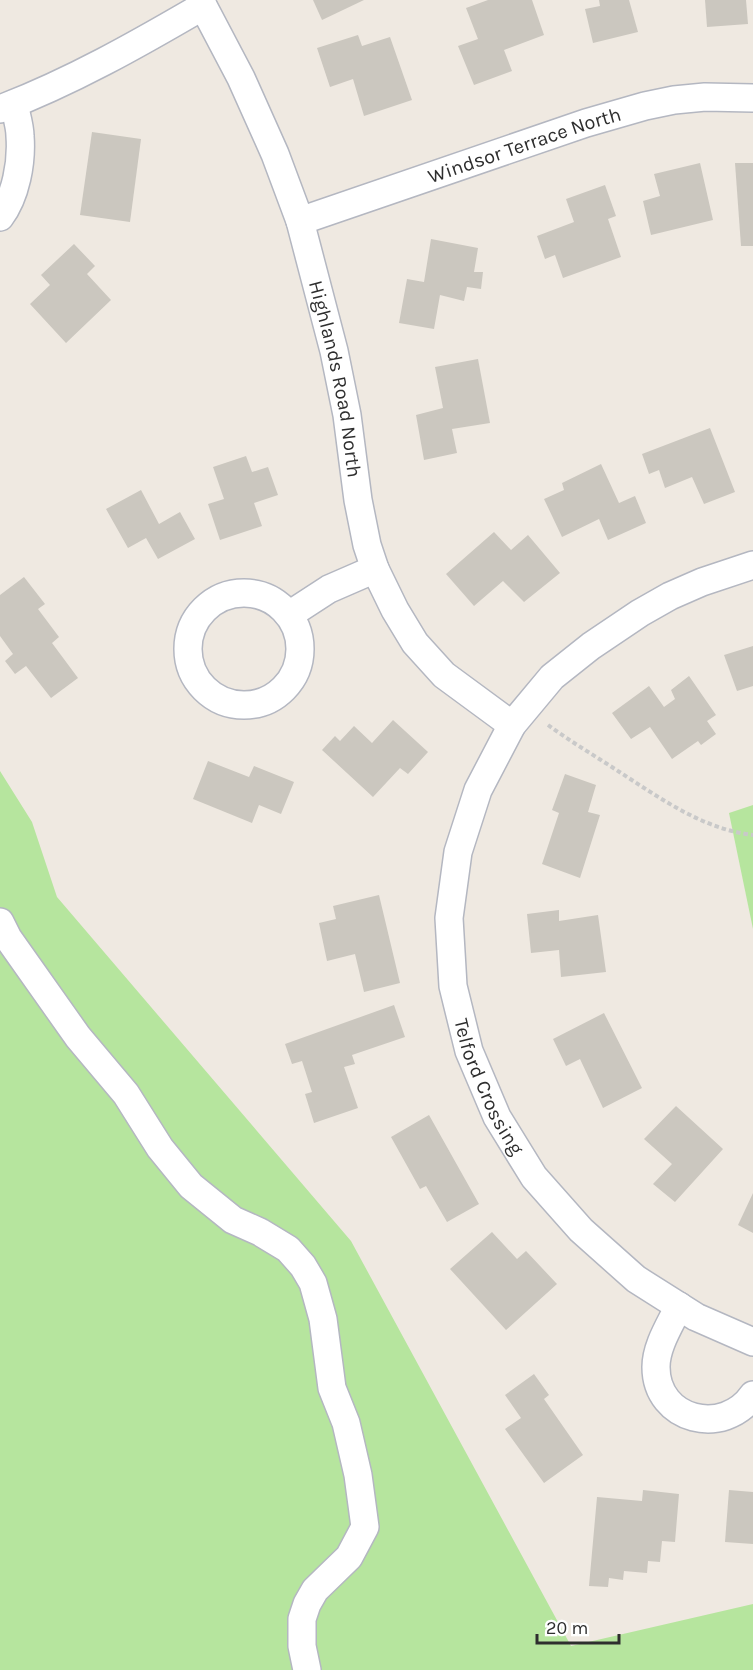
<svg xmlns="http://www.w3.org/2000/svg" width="753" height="1670" font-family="Karla,sans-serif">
<rect width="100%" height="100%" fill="#efe9e1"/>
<g fill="#b6e59e">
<polygon points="0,771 32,822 57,897 351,1241 571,1646 753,1604 753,1670 0,1670"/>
<polygon points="753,805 753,929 729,813"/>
</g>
<g fill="#cbc7bf">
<polygon points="313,0 364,0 322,20"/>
<polygon points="488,0 532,0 544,35 504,50 512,71 474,85 458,46 478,39 466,8"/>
<polygon points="599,0 629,0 638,32 593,43 585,9 600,6"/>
<polygon points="705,0 746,0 748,24 707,27"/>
<polygon points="358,35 362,46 390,37 412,100 364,116 353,79 330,87 317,48"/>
<polygon points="92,132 141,139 130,222 80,215"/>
<polygon points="700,163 713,220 651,235 643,201 660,196 654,174"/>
<polygon points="735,163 753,163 753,246 741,246"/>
<polygon points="605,185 616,216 608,219 621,257 563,278 555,255 545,259 537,236 574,222 566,199"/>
<polygon points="431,239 478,248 474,272 483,272 481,289 467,287 464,301 440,295 434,329 399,323 407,279 424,282"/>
<polygon points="74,244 95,266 87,274 111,300 66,343 30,304 50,285 41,275"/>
<polygon points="478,359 490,423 452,429 457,453 424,460 416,415 443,408 435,367"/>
<polygon points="710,428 735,492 704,504 692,477 665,488 659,470 649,474 642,454"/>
<polygon points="246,456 252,472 268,467 278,495 254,503 262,526 220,540 208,504 224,499 213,467"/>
<polygon points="601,464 619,503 635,496 646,523 608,540 599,519 562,537 544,499 564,490 562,483"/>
<polygon points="141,490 159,524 180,512 195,539 158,559 146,538 128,548 106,509"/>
<polygon points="494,532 511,550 528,535 560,573 524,602 503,581 474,606 446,574"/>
<polygon points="24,577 45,604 38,609 59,637 52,643 78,678 51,698 26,666 15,674 5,661 13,654 0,636 0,595"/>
<polygon points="753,646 753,686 737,691 724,655"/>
<polygon points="689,676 716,715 707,721 716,734 701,745 698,741 672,759 650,727 631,739 612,713 649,686 664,707 675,699 671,690"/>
<polygon points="393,720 428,752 408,774 400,768 373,797 322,750 335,736 340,741 354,726 372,743"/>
<polygon points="208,761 249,777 254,766 294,782 281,814 259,805 252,823 193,799"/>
<polygon points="565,774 596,785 588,812 600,815 580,878 542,864 559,813 552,810"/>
<polygon points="379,895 400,983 364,992 355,954 327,961 319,923 336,919 333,906"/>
<polygon points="559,910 559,921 598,915 606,972 561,977 559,950 531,953 527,914"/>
<polygon points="394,1005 405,1037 352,1055 355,1064 344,1067 358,1108 314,1123 305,1094 312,1092 302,1061 292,1064 285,1044"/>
<polygon points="604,1013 642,1088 603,1108 580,1059 566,1066 553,1039"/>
<polygon points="676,1106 723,1149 675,1202 653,1184 672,1164 644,1139"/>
<polygon points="429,1115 479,1204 447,1222 426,1186 420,1189 391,1137"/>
<polygon points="753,1193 753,1233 738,1225"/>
<polygon points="492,1232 517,1259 526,1251 557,1284 506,1330 450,1269"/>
<polygon points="534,1374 549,1395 544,1399 583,1455 544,1483 505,1429 521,1418 505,1395"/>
<polygon points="643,1490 679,1494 675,1542 662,1541 660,1562 648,1561 647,1573 624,1571 623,1580 609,1578 608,1587 589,1586 597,1497 642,1501"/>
<polygon points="729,1490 753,1492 753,1544 725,1542"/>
</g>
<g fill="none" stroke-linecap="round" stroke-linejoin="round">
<defs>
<g id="minor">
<path id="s1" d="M200,0L241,78L275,154L300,221L334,351L347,415L358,500L367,545L375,569L395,610L415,643L444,675L512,725"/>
<path d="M0,109C71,82 138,44 203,6"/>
<path d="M0,217C16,196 22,162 20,136C20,126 16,114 14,104"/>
<path id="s2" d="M300,221L586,123L645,106L674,100L705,97L753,98"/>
<path id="s3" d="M753,565L702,582L670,596L640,613L591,646L552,677L512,725L478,790L458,852L449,918L453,986L469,1051L497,1117L534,1177L581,1230L636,1279L696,1317L753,1342"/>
<circle cx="244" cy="649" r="56"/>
<polyline points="289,615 329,589 375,569"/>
<polyline points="0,922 8,938 78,1037 126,1094 160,1148 191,1186 233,1220 260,1232 288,1249 303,1266 313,1283 323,1319 332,1388 346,1423 358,1475 365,1527 349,1557 315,1590 307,1604 302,1619 302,1646 307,1670"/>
<path d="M679,1306C670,1325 656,1346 656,1367C656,1421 724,1437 753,1395"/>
</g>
</defs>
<use href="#minor" stroke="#b4b7c1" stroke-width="30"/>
<path stroke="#c9c9c9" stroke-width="4" stroke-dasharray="4.5 3" stroke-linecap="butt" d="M548,725C571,742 597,757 621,773C663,800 703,829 753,835"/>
<use href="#minor" stroke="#fff" stroke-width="27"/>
</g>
<g text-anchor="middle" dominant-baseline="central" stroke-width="4.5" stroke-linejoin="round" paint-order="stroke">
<g font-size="20" fill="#2e2e2e" stroke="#fff">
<text stroke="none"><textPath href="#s2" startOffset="237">Windsor Terrace North</textPath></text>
<text stroke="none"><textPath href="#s1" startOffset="405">Highlands Road North</textPath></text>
<text stroke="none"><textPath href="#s3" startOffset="675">Telford Crossing</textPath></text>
</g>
</g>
<path d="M537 1634v9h82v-9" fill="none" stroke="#2e2e2e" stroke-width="3"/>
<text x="546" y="1634" font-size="18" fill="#2e2e2e" stroke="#ffffff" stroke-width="4.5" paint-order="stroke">20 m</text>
</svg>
